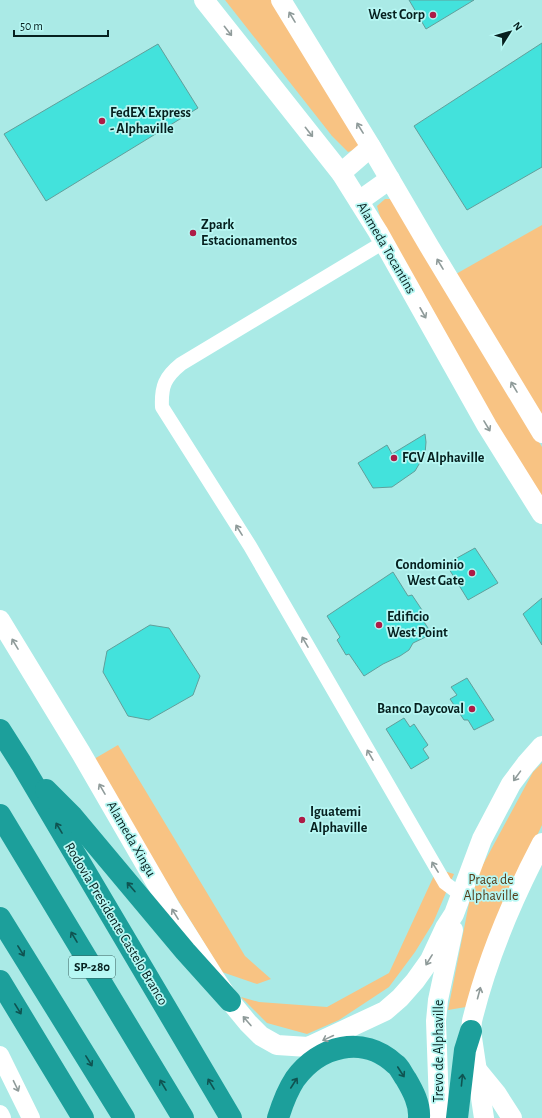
<svg xmlns="http://www.w3.org/2000/svg" width="542" height="1118" font-family="'Alegreya Sans',sans-serif">
<rect width="100%" height="100%" fill="#aaeae6"/>
<g fill="#f8c383">
<polygon points="225,0 271,0 365,146 348,152 332,136"/>
<polygon points="385,199 391,199 542,447 542,504 383,226 377,206"/>
<polygon points="542,225 542,418 456,274"/>
<polygon points="118,745 245,956 271,979 257,984 222,972 158,868 94,759"/>
<polygon points="542,763 542,825 500,914 466,1007 448,1010 473,883 533,772"/>
<polygon points="437,869 454,874 433,923 415,952 389,987 339,1020 307,1034 267,1023 241,997 259,1002 327,1007 389,973"/>
</g>
<g fill="#43e2dc" stroke="#619f9b">
<polygon points="409,0 474,0 426,29"/>
<polygon points="542,43 542,167 467,210 414,126"/>
<polygon points="158,44 198,108 46,201 4,134"/>
<polygon points="425,434 426,442 425,454 415,471 392,487 373,488 358,463 387,445 392,454"/>
<polygon points="475,548 498,583 468,600 446,564"/>
<polygon points="393,572 408,596 412,595 422,610 418,613 432,634 413,643 409,650 400,656 383,664 364,676 349,654 346,655 337,640 340,637 327,616"/>
<polygon points="542,598 542,645 523,614"/>
<polygon points="150,625 169,628 200,676 193,695 149,720 128,716 103,672 107,651"/>
<polygon points="467,678 494,720 474,730 468,720 464,720 450,699 457,695 451,687"/>
<polygon points="404,718 410,727 414,724 428,745 423,749 429,758 411,769 386,729"/>
</g>
<g fill="none" stroke-linecap="round" stroke-linejoin="round">
<path stroke="#fff" stroke-width="14" d="M384,242L181,364C165,377 161,386 162,407L250,546L445,883L461,895"/>
<g stroke="#fff" stroke-width="18">
<polyline points="0,1055 31,1118"/>
<polyline points="0,1114 2,1118"/>
</g>
<g stroke="#fff" stroke-width="20">
<polyline points="204,0 341,173 378,232 487,426 542,514"/>
<polyline points="281,0 371,147 429,246 542,433"/>
<polyline points="341,173 371,147"/>
<polyline points="359,201 390,179"/>
<polyline points="0,620 81,753 170,907 216,980 230,1001 248,1023 261,1036 277,1045 308,1047 385,1011 400,998 415,981 430,960 445,928 454,914 482,839 511,784 526,764 542,746"/>
<polyline points="478,1071 496,1093 512,1118"/>
<polyline points="437,1118 439,1105 436,1021 438,1000 453,930"/>
<path d="M484,1118L471,1031L472,1021C487,959 512,900 542,843"/>
</g>
<g stroke="#1c9f9b" stroke-width="22">
<polyline points="0,730 21,763 231,1118"/>
<polyline points="46,790 72,816 185,951 230,1001"/>
<polyline points="0,815 183,1118"/>
<polyline points="0,918 124,1118"/>
<polyline points="0,981 83,1118"/>
<path d="M278,1118C282,1105 287,1091 295,1079C319,1046 363,1034 395,1064C400,1067 402,1074 406,1079C413,1091 420,1104 419,1118"/>
<polyline points="457,1118 465,1050 471,1031"/>
</g>
</g>
<defs><path id="oneway-shaft" d="M-6 0H5M1.5-3L5.5 0L1.5 3" fill="none" stroke-width="1.6" stroke-linecap="round" stroke-linejoin="round"/></defs>
<g stroke="#8f9b9a">
<use href="#oneway-shaft" transform="translate(292 17) rotate(-121)"/>
<use href="#oneway-shaft" transform="translate(228 31) rotate(52)"/>
<use href="#oneway-shaft" transform="translate(360 128) rotate(-122)"/>
<use href="#oneway-shaft" transform="translate(309 132) rotate(52)"/>
<use href="#oneway-shaft" transform="translate(440 264) rotate(-121)"/>
<use href="#oneway-shaft" transform="translate(423 313) rotate(61)"/>
<use href="#oneway-shaft" transform="translate(514 387) rotate(-121)"/>
<use href="#oneway-shaft" transform="translate(487 426) rotate(59)"/>
<use href="#oneway-shaft" transform="translate(239 530) rotate(-122)"/>
<use href="#oneway-shaft" transform="translate(305 642) rotate(-120)"/>
<use href="#oneway-shaft" transform="translate(15 644) rotate(-121)"/>
<use href="#oneway-shaft" transform="translate(370 755) rotate(-120)"/>
<use href="#oneway-shaft" transform="translate(517 776) rotate(126)"/>
<use href="#oneway-shaft" transform="translate(102 789) rotate(-120)"/>
<use href="#oneway-shaft" transform="translate(435 867) rotate(-122)"/>
<use href="#oneway-shaft" transform="translate(175 914) rotate(-122)"/>
<use href="#oneway-shaft" transform="translate(429 960) rotate(122)"/>
<use href="#oneway-shaft" transform="translate(479 993) rotate(-75)"/>
<use href="#oneway-shaft" transform="translate(247 1021) rotate(-131)"/>
<use href="#oneway-shaft" transform="translate(328 1038) rotate(155)"/>
<use href="#oneway-shaft" transform="translate(16 1086) rotate(64)"/>
</g>
<g stroke="#0f5351">
<use href="#oneway-shaft" transform="translate(59 828) rotate(-121)"/>
<use href="#oneway-shaft" transform="translate(131 887) rotate(-131)"/>
<use href="#oneway-shaft" transform="translate(74 937) rotate(-121)"/>
<use href="#oneway-shaft" transform="translate(21 951) rotate(58)"/>
<use href="#oneway-shaft" transform="translate(18 1009) rotate(58)"/>
<use href="#oneway-shaft" transform="translate(89 1061) rotate(58)"/>
<use href="#oneway-shaft" transform="translate(401 1072) rotate(57)"/>
<use href="#oneway-shaft" transform="translate(462 1080) rotate(-84)"/>
<use href="#oneway-shaft" transform="translate(294 1083) rotate(-57)"/>
<use href="#oneway-shaft" transform="translate(211 1084) rotate(-121)"/>
<use href="#oneway-shaft" transform="translate(163 1085) rotate(-121)"/>
</g>
<g fill="#ae1b46" stroke="#b7f7f3" stroke-width="1.5">
<circle cx="433" cy="15" r="4"/>
<circle cx="102" cy="121" r="4"/>
<circle cx="193" cy="233" r="4"/>
<circle cx="394" cy="458" r="4"/>
<circle cx="472" cy="573" r="4"/>
<circle cx="379" cy="625" r="4"/>
<circle cx="472" cy="709" r="4"/>
<circle cx="302" cy="820" r="4"/>
</g>
<g text-anchor="middle" dominant-baseline="central" stroke-width="3.5" stroke-linejoin="round" paint-order="stroke">
<rect fill="#b7f7f3" stroke="#3b605f" stroke-width="1" x="69" y="956" width="46" height="22" rx="3"/>
<g font-size="13" font-weight="bold" fill="#06201f">
<text x="92" y="967">SP-280</text>
</g>
<g font-size="14" font-weight="bold" fill="#06201f" stroke="#b7f7f3" text-anchor="start">
<text x="425" y="15" text-anchor="end">West Corp</text>
<text x="110" y="113">FedEX Express<tspan x="110" dy="16">- Alphaville</tspan></text>
<text x="201" y="225">Zpark<tspan x="201" dy="16">Estacionamentos</tspan></text>
<text x="402" y="458">FGV Alphaville</text>
<text x="464" y="565" text-anchor="end">Condominio<tspan x="464" dy="16">West Gate</tspan></text>
<text x="387" y="617">Edificio<tspan x="387" dy="16">West Point</tspan></text>
<text x="464" y="709" text-anchor="end">Banco Daycoval</text>
<text x="310" y="812">Iguatemi<tspan x="310" dy="16">Alphaville</tspan></text>
</g>
<g font-size="14" fill="#06201f" stroke="#b7f7f3">
<text transform="translate(386 248) rotate(60)">Alameda Tocantins</text>
<text transform="translate(131 839) rotate(60)">Alameda Xingu</text>
<text transform="translate(116 924) rotate(59)">Rodovia Presidente Castelo Branco</text>
<text transform="translate(439 1051) rotate(-90)">Trevo de Alphaville</text>
</g>
<g font-size="14" fill="#573c18" stroke="#b7f7f3">
<text x="491" y="880">Praça de<tspan x="491" dy="16">Alphaville</tspan></text>
</g>
</g>
<g transform="translate(510 32) rotate(53)" stroke="#b7f7f3" stroke-width="3" paint-order="stroke">
<path d="M0-3L7 15L0 10L-7 15Z" fill="#06201f"/>
<text y="-6" font-size="11" font-weight="bold" text-anchor="middle" fill="#06201f">N</text>
</g>
<path d="M14 30v6h94v-6" fill="none" stroke="#06201f" stroke-width="2"/>
<text x="20" y="30" font-size="12" fill="#06201f" stroke="#b7f7f3" stroke-width="3" paint-order="stroke">50 m</text>
</svg>
